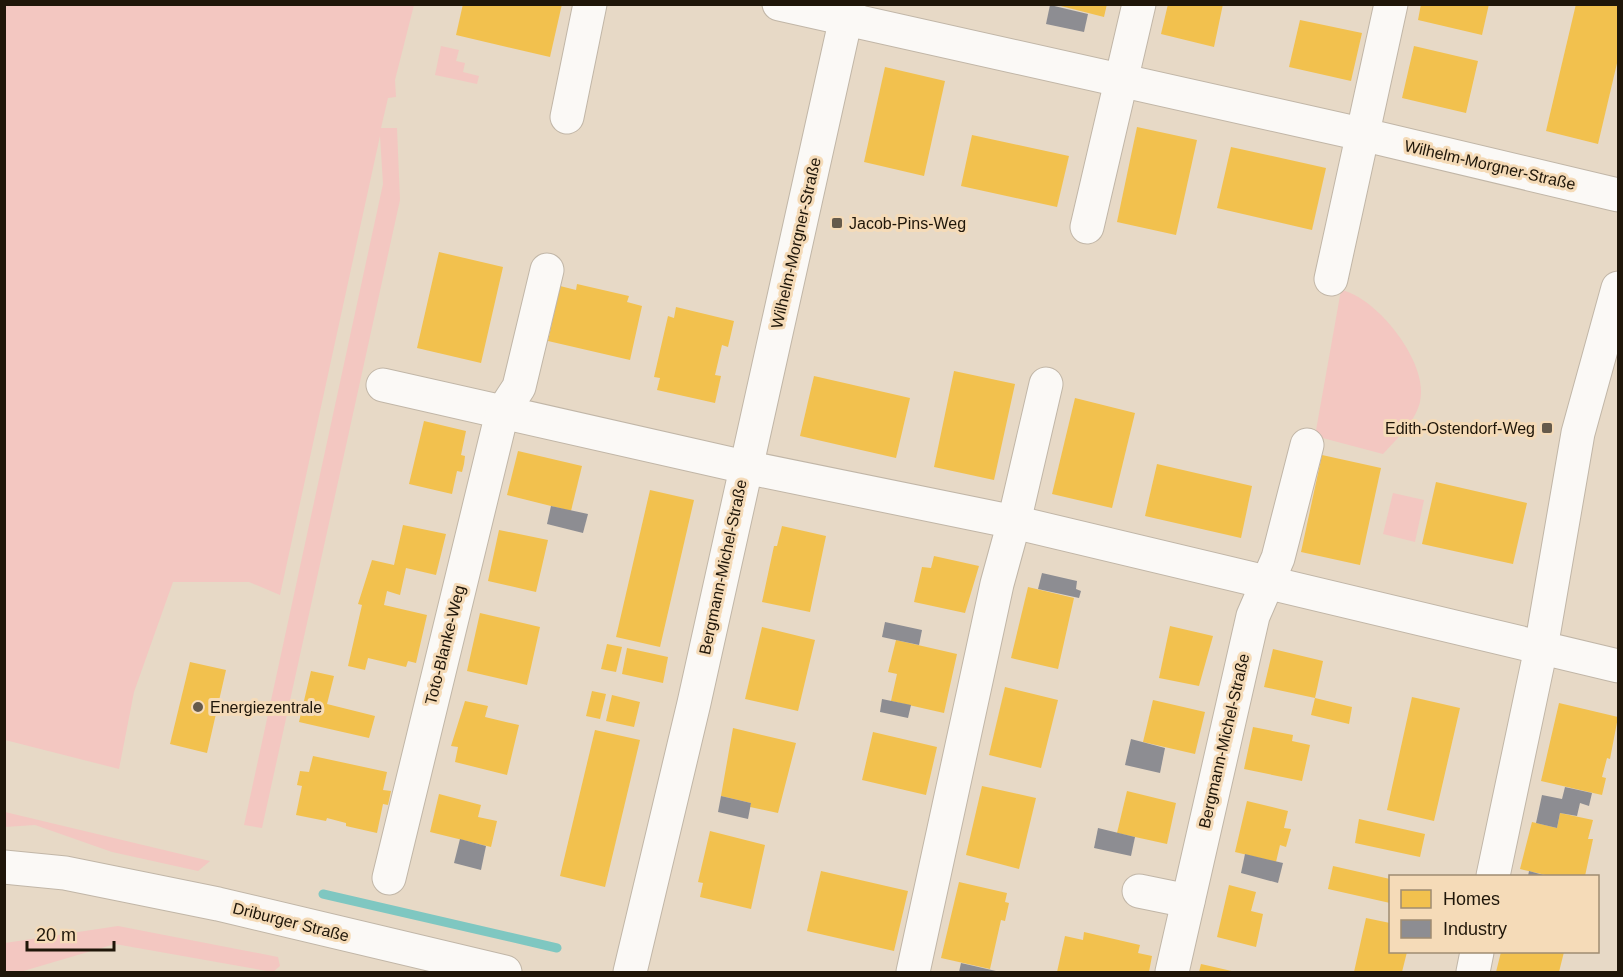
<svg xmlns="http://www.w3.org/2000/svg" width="1623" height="977" font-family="Helvetica,sans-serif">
<rect width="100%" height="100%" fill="#e7d9c6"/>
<g fill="#f3c7c1">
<polygon points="4,5 414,5 395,80 396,97 388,98 381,128 397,128 400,200 262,828 244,825 383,184 380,136 280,595 249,582 173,582 134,692 119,769 5,740"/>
<polygon points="441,46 459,50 456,61 465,63 463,72 479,76 477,84 435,75"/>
<path d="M1341,290C1377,297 1430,364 1420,402C1415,422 1397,439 1383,454L1315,436Z"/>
<polygon points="1393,493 1424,500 1415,542 1383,534"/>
<polygon points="5,812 210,861 198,871 112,852 35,825 5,827"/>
<polygon points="118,926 278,957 280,966 273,972 115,944 20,972 5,972 5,943"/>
</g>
<g fill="#f2c14e">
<polygon points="463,4 562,4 550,57 456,35"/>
<polygon points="1053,4 1107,4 1104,17"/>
<polygon points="1168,4 1223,4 1214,47 1161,34"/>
<polygon points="1421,4 1489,4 1482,35 1418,20"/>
<polygon points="1576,4 1618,4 1618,59 1598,144 1546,131"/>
<polygon points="1300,20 1362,33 1351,81 1289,67"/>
<polygon points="1414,46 1478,61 1466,113 1402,98"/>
<polygon points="885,67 945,81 924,176 864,162"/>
<polygon points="1137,127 1197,140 1176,235 1117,222"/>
<polygon points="972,135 1069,156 1057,207 961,186"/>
<polygon points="1231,147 1326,168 1312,230 1217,208"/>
<polygon points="439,252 503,267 481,363 417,348"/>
<polygon points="577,284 629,296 627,302 642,306 630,360 548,341 560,286 576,290"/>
<polygon points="676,307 734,321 728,347 722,345 715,375 721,376 715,403 657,390 660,378 654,377 668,316 674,318"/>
<polygon points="954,371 1015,384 994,480 934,467"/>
<polygon points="814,376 910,398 896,458 800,436"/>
<polygon points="1075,398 1135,413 1112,508 1052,494"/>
<polygon points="424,421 466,431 461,455 465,456 464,464 462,472 457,471 452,494 409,484"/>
<polygon points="518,451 582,466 571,511 507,495"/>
<polygon points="1322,455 1381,468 1360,565 1301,552"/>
<polygon points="1157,464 1252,486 1241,538 1145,516"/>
<polygon points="1436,482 1527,503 1513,564 1422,544"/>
<polygon points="650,490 694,500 660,647 616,637"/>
<polygon points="403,525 446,534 436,575 406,568 400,595 387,591 384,605 427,615 416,663 408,661 406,667 368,658 365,670 348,666 362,605 358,604 372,560 394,565"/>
<polygon points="782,526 826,536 810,612 762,602 774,546 777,546"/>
<polygon points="499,530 548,540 536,592 488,581"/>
<polygon points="934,556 979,566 965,613 914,602 922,567 931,568"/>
<polygon points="1028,587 1074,598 1058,669 1011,658"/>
<polygon points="480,613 540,627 527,685 467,671"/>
<polygon points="1170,626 1213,636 1199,686 1159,678"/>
<polygon points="762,627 815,640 798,711 745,699"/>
<polygon points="896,640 957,654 944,713 891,701 897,674 888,672"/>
<polygon points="607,644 622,647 616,672 601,669"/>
<polygon points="627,648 668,657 663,683 622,674"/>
<polygon points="1273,649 1323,661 1315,698 1264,687"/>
<polygon points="190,662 226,670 207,753 170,744"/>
<polygon points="311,671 334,676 327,704 375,716 369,738 299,722"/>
<polygon points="1005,687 1058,700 1041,768 989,755"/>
<polygon points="592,691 606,694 600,719 586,716"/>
<polygon points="612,695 640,702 634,727 606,721"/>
<polygon points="1412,697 1460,708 1434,821 1387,810"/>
<polygon points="1315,698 1352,707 1349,724 1311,715"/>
<polygon points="1153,700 1205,712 1195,754 1143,742"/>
<polygon points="465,701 488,706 485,717 519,725 507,775 455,762 458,747 451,746"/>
<polygon points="1559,703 1618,717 1610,759 1607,758 1602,777 1606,778 1602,795 1541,781"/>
<polygon points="1253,727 1293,735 1292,741 1310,745 1302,781 1244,769"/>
<polygon points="733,728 796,743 778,813 750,807 751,803 721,796"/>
<polygon points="595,730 640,740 605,887 560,876"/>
<polygon points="873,732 937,747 926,795 862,780"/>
<polygon points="313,756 387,772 383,790 391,791 388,805 383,804 377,833 346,826 346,823 327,818 326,821 296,815 302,786 297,785 300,771 309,772"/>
<polygon points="982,786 1036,798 1019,869 966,855"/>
<polygon points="1127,791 1176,803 1167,844 1117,833"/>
<polygon points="439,794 481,805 478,817 497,821 491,847 430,832"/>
<polygon points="1247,801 1288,811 1284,828 1291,829 1286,847 1280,845 1276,862 1235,852"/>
<polygon points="1560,813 1593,820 1588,839 1593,839 1585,876 1550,876 1520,869 1532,822 1557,828"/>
<polygon points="1359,819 1425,834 1420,857 1355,843"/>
<polygon points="710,831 765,845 751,909 700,897 703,883 698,882"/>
<polygon points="1333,866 1390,879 1390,903 1328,889"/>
<polygon points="821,871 908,891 894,951 807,931"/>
<polygon points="959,882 1007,893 1005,902 1009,903 1005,921 1001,920 990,969 941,958"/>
<polygon points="1229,885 1256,892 1251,911 1263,914 1256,947 1217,937"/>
<polygon points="1366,918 1390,923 1390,952 1407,952 1402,972 1354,972"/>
<polygon points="1084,932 1140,945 1138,953 1152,956 1149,972 1057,972 1065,936 1083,940"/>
<polygon points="1501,952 1564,952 1559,972 1496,972"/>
<polygon points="1201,964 1236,972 1199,972"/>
</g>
<g fill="#8d8d92">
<polygon points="1050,5 1088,14 1084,32 1046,24"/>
<polygon points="551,506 588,514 583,533 547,524"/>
<polygon points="1042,573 1077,581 1076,589 1081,591 1079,598 1038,589"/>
<polygon points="885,622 922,630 919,645 882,637"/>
<polygon points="882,699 911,705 908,718 880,712"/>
<polygon points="1131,739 1165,748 1160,773 1125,765"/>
<polygon points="1565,787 1592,793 1589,806 1580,803 1577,816 1560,813 1557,828 1536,823 1542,795 1562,799"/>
<polygon points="721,796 751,803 748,819 718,812"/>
<polygon points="1098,828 1135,837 1131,856 1094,848"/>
<polygon points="460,839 486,846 481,870 454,863"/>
<polygon points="1245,854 1283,863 1278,883 1241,873"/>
<polygon points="1529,871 1547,876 1528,876"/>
<polygon points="961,963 996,971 996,972 959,972"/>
</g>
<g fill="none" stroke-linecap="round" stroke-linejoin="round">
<polyline stroke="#7fc7c1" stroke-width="9" points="323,894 557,948"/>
<defs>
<g id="minor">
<polyline points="779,4 1361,134 1618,195"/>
<polyline points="567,117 590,4"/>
<polyline points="1087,227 1139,4"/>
<polyline points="1331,279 1391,4"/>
<polyline points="383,385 745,467 1014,522 1618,666"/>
<polyline points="1493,876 1541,648 1578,433 1618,288"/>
<polyline points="389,878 502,413 519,387 547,270"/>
<polyline points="1139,891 1188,901"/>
<polyline points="630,972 694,703 849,4"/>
<polyline points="913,972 997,584 1014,522 1046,384"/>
<polyline points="1172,972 1253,616 1278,558 1307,445"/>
<polyline points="1473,972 1477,952"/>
</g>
<polyline id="secondary" points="4,867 65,873 218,904 505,972"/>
</defs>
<use href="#minor" stroke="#c1b6a7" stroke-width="35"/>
<use href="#secondary" stroke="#c1b6a7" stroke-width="35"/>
<use href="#minor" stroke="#fbf9f6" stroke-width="33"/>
<use href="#secondary" stroke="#fbf9f6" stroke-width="33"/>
</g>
<g fill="#655a4b" stroke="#f5dbb8" stroke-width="2">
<rect x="831" y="217" width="12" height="12" rx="3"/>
<rect x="1541" y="422" width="12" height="12" rx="3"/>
<circle cx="198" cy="707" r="6"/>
</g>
<g text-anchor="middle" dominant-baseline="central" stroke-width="6" stroke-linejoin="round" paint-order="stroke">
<g font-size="16" fill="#1f1609" stroke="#f5dbb8">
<text transform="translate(1490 165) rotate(13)">Wilhelm-Morgner-Straße</text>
<text transform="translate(796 243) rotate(-77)">Wilhelm-Morgner-Straße</text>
<text transform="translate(723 567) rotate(-78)">Bergmann-Michel-Straße</text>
<text transform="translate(445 645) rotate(-76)">Toto-Blanke-Weg</text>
<text transform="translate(1224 741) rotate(-77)">Bergmann-Michel-Straße</text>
<text transform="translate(291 922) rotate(14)">Driburger Straße</text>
</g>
<g font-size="16" fill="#1f1609" stroke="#f5dbb8" text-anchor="start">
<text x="849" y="223">Jacob-Pins-Weg</text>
<text x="1535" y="428" text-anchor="end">Edith-Ostendorf-Weg</text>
<text x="210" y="707">Energiezentrale</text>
</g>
</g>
<rect width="1623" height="977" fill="none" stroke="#1f1609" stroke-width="12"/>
<rect x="1389" y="875" width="210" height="78" fill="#f5dbb8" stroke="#9f8c72" stroke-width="1.5"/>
<rect x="1401" y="890" width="30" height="18" fill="#f2c14e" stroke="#9f8c72" stroke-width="1.5"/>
<text x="1443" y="905" font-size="18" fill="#1f1609">Homes</text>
<rect x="1401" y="920" width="30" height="18" fill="#8d8d92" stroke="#9f8c72" stroke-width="1.5"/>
<text x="1443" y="935" font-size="18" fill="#1f1609">Industry</text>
<path d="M27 941v9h87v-9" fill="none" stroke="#1f1609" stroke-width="3"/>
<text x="36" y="941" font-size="18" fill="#1f1609" stroke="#f5dbb8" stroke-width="4.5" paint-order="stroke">20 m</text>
</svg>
